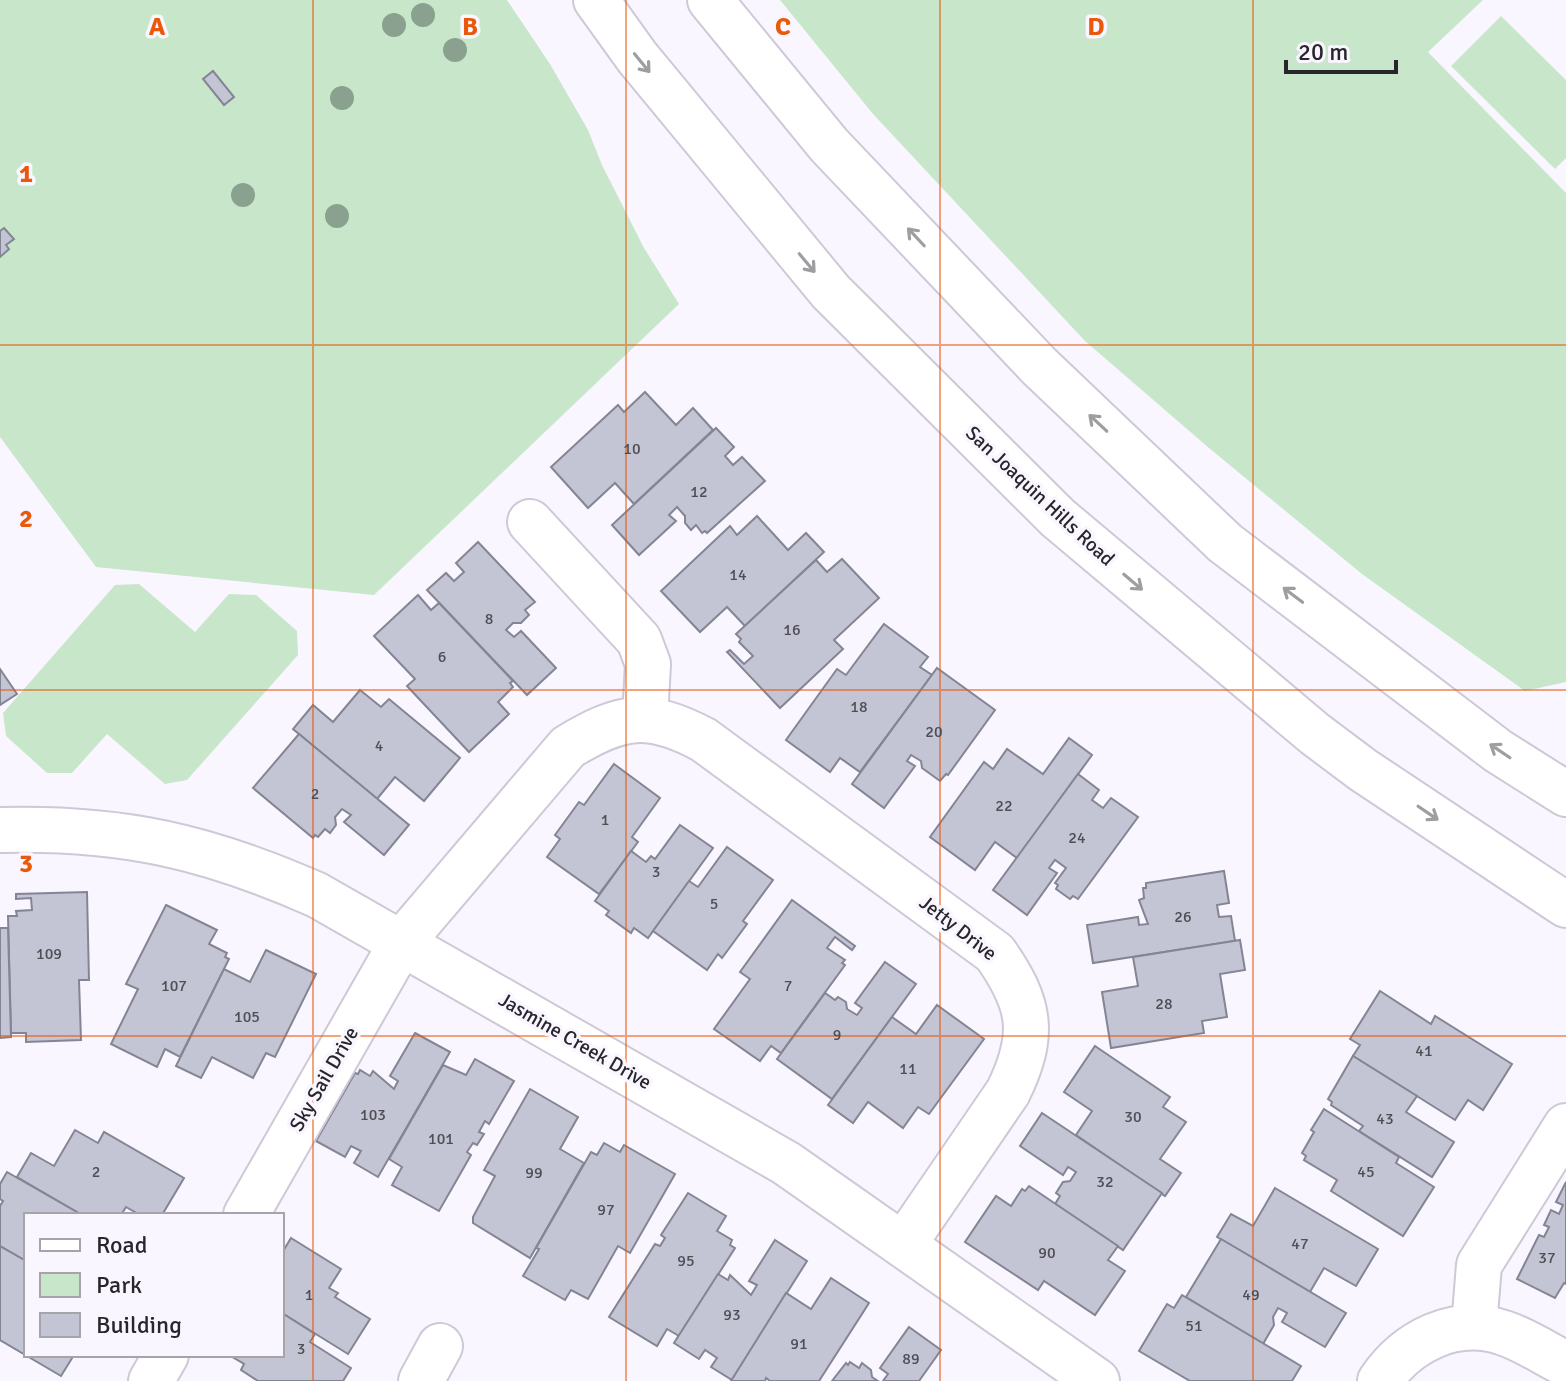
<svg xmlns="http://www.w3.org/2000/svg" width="1566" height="1381" font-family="Signika,sans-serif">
<rect width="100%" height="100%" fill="#faf6ff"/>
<g fill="#c8e7ca">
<polygon points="0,0 507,0 550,64 588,130 602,165 644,248 679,304 374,595 96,567 0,437"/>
<polygon points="780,0 1483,0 1428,52 1566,193 1566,682 1525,691 1362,574 1209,448 1085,341 873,114"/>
<polygon points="1501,16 1566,80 1566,158 1555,169 1451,66"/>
<polygon points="139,584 195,632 229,594 256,595 297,631 298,655 187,780 165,784 107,734 72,773 47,773 6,736 3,713 115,585"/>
</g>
<g fill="#c3c4d4" stroke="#848594" stroke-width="2">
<polygon points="213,71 234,97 224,105 203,79"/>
<polygon points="4,228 14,239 6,245 9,249 0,257 0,231"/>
<polygon points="645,392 676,425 693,408 713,430 634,504 615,483 588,508 551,467 618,405 624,412"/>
<polygon points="716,428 734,447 725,456 733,465 742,457 765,481 707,533 705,531 702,533 696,525 691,530 685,523 685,516 677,507 669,515 676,521 639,555 612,525"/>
<polygon points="757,516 788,550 806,533 824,552 745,626 727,607 700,632 661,591 730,526 737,535"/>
<polygon points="478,542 535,602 525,610 529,615 521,623 513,623 506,630 514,637 521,631 556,668 527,695 427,590 446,573 454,581 464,572 456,563"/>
<polygon points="842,559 879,598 834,640 843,649 780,708 727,652 730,650 744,664 753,656 739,642 741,639 736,634 816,560 827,572"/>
<polygon points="418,595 431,610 439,603 513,681 510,683 513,687 498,702 509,714 469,752 407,686 415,679 374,636"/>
<polygon points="884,624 928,657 920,667 932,675 860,772 840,758 830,772 786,740 837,669 846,675"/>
<polygon points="937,668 995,710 948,775 946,774 940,781 922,768 921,761 911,755 907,761 915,766 884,808 852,784"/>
<polygon points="0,669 17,694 0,705"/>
<polygon points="360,690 381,707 389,699 460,758 424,801 395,777 377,799 293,729 313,705 333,722"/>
<polygon points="299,734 409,825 384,855 344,822 351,815 342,809 335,817 336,825 330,833 325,829 318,837 315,835 313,838 253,788"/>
<polygon points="1069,738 1092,755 1017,858 995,842 975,870 930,837 984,762 993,769 1007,749 1043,774"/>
<polygon points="614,764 660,798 632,837 638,842 599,894 547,857 560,839 555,835 579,802 584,805"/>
<polygon points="1078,774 1099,790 1092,800 1103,808 1111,798 1138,817 1078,899 1073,896 1070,899 1056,889 1058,885 1055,883 1066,868 1055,860 1049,868 1057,873 1027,915 993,890"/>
<polygon points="680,825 713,848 648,938 634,928 631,933 606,915 609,911 595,901 631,851 646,862 651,856 655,859"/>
<polygon points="727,847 773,880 743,921 747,924 722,958 718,954 707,970 653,931 689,881 698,887"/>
<polygon points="1224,871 1229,903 1217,905 1219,917 1231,916 1235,941 1093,963 1087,925 1138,917 1139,925 1148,924 1139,900 1144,898 1143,888 1146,888 1146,883"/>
<polygon points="87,892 89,980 79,980 81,1040 26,1042 26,1033 11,1033 8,916 17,916 16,911 32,910 31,898 16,899 16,894"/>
<polygon points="792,900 855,946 852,950 835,937 827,948 845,960 842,963 845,965 781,1053 771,1046 760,1061 714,1029 750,979 740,972"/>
<polygon points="166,905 217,930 209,944 227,953 225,957 229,959 180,1057 165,1049 157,1067 111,1044 138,989 126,984"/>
<polygon points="0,928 8,928 11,1037 0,1038"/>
<polygon points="1240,940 1245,970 1220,974 1227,1017 1202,1021 1204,1033 1111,1048 1102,992 1138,986 1133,957"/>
<polygon points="266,950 316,974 275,1057 266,1053 253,1078 212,1057 201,1078 176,1066 224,969 250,982"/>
<polygon points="885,962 916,984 832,1099 777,1059 825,993 835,1000 838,997 846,1002 847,1009 857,1015 862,1008 855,1003"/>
<polygon points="1380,991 1431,1024 1435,1016 1512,1064 1483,1110 1468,1100 1455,1120 1353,1056 1360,1045 1350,1039"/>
<polygon points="937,1005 984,1039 929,1114 918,1107 903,1128 868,1102 853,1123 828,1105 892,1017 916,1034"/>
<polygon points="415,1033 450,1052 378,1177 354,1163 361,1151 351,1146 345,1157 316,1141 355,1073 358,1074 360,1070 370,1076 373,1071 394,1089 398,1081 390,1076"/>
<polygon points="1095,1046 1170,1097 1163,1107 1186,1122 1160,1159 1181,1173 1165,1196 1076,1135 1092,1111 1064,1092"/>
<polygon points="1353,1056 1417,1096 1406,1112 1454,1142 1432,1177 1359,1131 1363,1126 1331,1105 1332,1102 1328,1099"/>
<polygon points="475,1059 514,1081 489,1124 485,1121 479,1132 484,1134 477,1145 473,1143 467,1152 471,1155 439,1211 392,1185 402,1167 389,1159 443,1065 466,1075"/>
<polygon points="530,1089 578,1117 560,1149 584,1163 530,1258 473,1223 473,1217 495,1176 484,1170"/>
<polygon points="1324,1109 1399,1157 1396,1163 1434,1187 1403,1236 1331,1191 1337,1180 1304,1160 1306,1156 1302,1153 1314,1132 1311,1130"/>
<polygon points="1042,1113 1162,1193 1123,1250 1055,1204 1060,1196 1056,1193 1063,1182 1070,1181 1076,1172 1068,1167 1063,1175 1020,1146"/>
<polygon points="75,1130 98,1143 104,1132 184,1178 162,1215 140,1215 126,1207 121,1215 82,1215 17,1177 31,1153 54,1166"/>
<polygon points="604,1143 620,1152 624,1145 675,1174 630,1253 618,1246 588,1299 571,1290 565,1300 523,1276 539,1249 536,1248 591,1152 597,1155"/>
<polygon points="7,1172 82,1215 26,1215 26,1261 0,1246 0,1206 3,1201 0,1199 0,1184"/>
<polygon points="1566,1182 1566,1284 1564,1283 1555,1298 1517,1279 1539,1235 1544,1237 1549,1227 1544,1225 1551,1210 1559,1214 1563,1205 1556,1202"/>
<polygon points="1029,1186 1118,1246 1108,1260 1125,1271 1095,1315 1044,1281 1038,1290 965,1242 996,1196 1011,1206 1022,1189 1025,1191"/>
<polygon points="1275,1188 1378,1249 1356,1286 1324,1268 1310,1292 1217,1237 1231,1214 1253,1226"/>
<polygon points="688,1193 726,1216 717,1231 732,1240 730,1245 735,1248 679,1336 667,1329 657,1346 609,1317 655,1244 660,1246 665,1238 661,1235"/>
<polygon points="291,1238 341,1269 329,1288 338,1293 335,1297 370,1319 348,1354 282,1313 282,1253"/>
<polygon points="1221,1239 1346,1313 1325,1347 1282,1322 1287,1313 1278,1308 1273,1317 1274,1325 1263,1344 1186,1297"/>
<polygon points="775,1240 807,1261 732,1380 711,1367 717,1358 705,1350 699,1359 674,1343 718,1274 728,1280 730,1275 751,1295 757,1285 749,1281"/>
<polygon points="0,1246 26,1261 26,1355 74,1355 61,1376 0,1340"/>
<polygon points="831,1278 869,1303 819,1381 770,1381 766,1378 765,1381 731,1381 786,1293 811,1309"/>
<polygon points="1182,1295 1301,1366 1292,1381 1190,1381 1139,1351 1167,1304 1174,1308"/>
<polygon points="282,1313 315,1334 310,1342 351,1368 343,1381 258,1381 241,1370 244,1364 229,1355 282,1355"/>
<polygon points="909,1327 941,1350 919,1381 883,1381 888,1374 880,1368"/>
<polygon points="850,1362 859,1368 862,1363 871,1370 872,1377 878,1381 832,1381 846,1363 848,1365"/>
</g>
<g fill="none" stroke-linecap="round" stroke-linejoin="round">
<defs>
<g id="minor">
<polyline points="530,522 639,640 648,664 645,719"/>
<path d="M0,830C121,827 206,846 317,895L786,1163L1097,1381"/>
<path d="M246,1215L402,942L568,747C621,715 648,710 704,740L995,953C1031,1004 1036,1035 1008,1092L904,1244"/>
<polyline points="1474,1327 1479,1265 1566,1126"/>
<polyline points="151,1381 166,1355"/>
<polyline points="421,1381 440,1346"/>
<path d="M1380,1381C1407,1341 1456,1316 1504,1333C1525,1340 1546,1354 1566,1364"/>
</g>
<g id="major">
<polyline points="596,0 637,57 831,292 1058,518 1315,734 1363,770 1566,905"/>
<polyline points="710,0 829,145 1039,366 1225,543 1498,751 1566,794"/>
</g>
</defs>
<use href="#minor" stroke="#cfc8d7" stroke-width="48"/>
<use href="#major" stroke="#cfc8d7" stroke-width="48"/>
<use href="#minor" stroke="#fff" stroke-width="44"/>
<use href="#major" stroke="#fff" stroke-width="44"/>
</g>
<g fill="#8aa18f">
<circle cx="423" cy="15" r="12"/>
<circle cx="394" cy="25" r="12"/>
<circle cx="455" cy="50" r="12"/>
<circle cx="342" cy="98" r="12"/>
<circle cx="243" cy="195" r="12"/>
<circle cx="337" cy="216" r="12"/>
</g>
<defs><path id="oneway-shaft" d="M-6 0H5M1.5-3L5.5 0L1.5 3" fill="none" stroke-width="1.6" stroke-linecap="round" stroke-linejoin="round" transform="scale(2)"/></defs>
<g stroke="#9e9da0">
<use href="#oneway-shaft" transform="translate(642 63) rotate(51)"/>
<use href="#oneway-shaft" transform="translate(916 237) rotate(-133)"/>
<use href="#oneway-shaft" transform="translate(807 263) rotate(50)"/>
<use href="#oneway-shaft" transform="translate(1098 423) rotate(-137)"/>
<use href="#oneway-shaft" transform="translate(1133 582) rotate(40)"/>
<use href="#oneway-shaft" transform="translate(1293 595) rotate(-143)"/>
<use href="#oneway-shaft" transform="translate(1500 751) rotate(-146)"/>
<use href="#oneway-shaft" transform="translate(1428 813) rotate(34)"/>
</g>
<path fill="none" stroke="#e8590c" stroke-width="2" stroke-opacity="0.55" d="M313,0V1381M626,0V1381M940,0V1381M1253,0V1381M0,345H1566M0,690H1566M0,1036H1566"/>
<g text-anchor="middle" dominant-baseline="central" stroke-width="7" stroke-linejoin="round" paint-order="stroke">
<g font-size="16" fill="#4f4e55">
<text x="632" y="449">10</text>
<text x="699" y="492">12</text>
<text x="738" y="575">14</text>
<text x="489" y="619">8</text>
<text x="792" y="630">16</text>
<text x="442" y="657">6</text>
<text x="859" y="707">18</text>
<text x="934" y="732">20</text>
<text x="379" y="746">4</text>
<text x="315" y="794">2</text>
<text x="1004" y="806">22</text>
<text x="605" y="820">1</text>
<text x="1077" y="838">24</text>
<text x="656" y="872">3</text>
<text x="714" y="904">5</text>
<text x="1183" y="917">26</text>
<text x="49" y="954">109</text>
<text x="174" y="986">107</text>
<text x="788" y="986">7</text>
<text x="1164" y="1004">28</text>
<text x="247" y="1017">105</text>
<text x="837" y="1035">9</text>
<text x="1424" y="1051">41</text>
<text x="908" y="1069">11</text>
<text x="373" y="1115">103</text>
<text x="1133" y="1117">30</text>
<text x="1385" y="1119">43</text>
<text x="441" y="1139">101</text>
<text x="96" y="1172">2</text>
<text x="1366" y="1172">45</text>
<text x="534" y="1173">99</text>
<text x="1105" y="1182">32</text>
<text x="606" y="1210">97</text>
<text x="1300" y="1244">47</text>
<text x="1047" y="1253">90</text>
<text x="1547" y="1258">37</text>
<text x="686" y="1261">95</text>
<text x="309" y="1295">1</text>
<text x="1251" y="1295">49</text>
<text x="732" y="1315">93</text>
<text x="1194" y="1326">51</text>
<text x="799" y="1344">91</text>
<text x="301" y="1349">3</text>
<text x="911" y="1359">89</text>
</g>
<g font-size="20" fill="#28262b" stroke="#faf6ff">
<text transform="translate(1040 496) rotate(43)">San Joaquin Hills Road</text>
<text transform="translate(958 928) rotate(38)">Jetty Drive</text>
<text transform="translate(575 1041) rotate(30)">Jasmine Creek Drive</text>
<text transform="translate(324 1079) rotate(-60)">Sky Sail Drive</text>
</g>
</g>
<g font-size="26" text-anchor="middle" font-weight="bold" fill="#e8590c" stroke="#faf6ff" stroke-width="7" stroke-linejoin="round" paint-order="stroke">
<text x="157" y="35">A</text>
<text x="470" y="35">B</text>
<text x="783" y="35">C</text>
<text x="1096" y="35">D</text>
<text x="26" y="182">1</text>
<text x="26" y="527">2</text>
<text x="26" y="872">3</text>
</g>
<rect x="24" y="1213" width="260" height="144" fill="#faf6ff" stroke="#a6a3aa" stroke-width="2"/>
<rect x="40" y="1239" width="40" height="12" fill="#ffffff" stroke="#a6a3aa" stroke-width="2"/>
<text x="96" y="1253" font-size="24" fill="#28262b">Road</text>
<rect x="40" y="1273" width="40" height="24" fill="#c8e7ca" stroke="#a6a3aa" stroke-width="2"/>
<text x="96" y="1293" font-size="24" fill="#28262b">Park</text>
<rect x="40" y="1313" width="40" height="24" fill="#c3c4d4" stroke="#a6a3aa" stroke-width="2"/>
<text x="96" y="1333" font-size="24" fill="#28262b">Building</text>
<path d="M1286 60v12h110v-12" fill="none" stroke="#28262b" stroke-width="4"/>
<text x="1298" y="60" font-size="24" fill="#28262b" stroke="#faf6ff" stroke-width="6" paint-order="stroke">20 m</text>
</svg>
